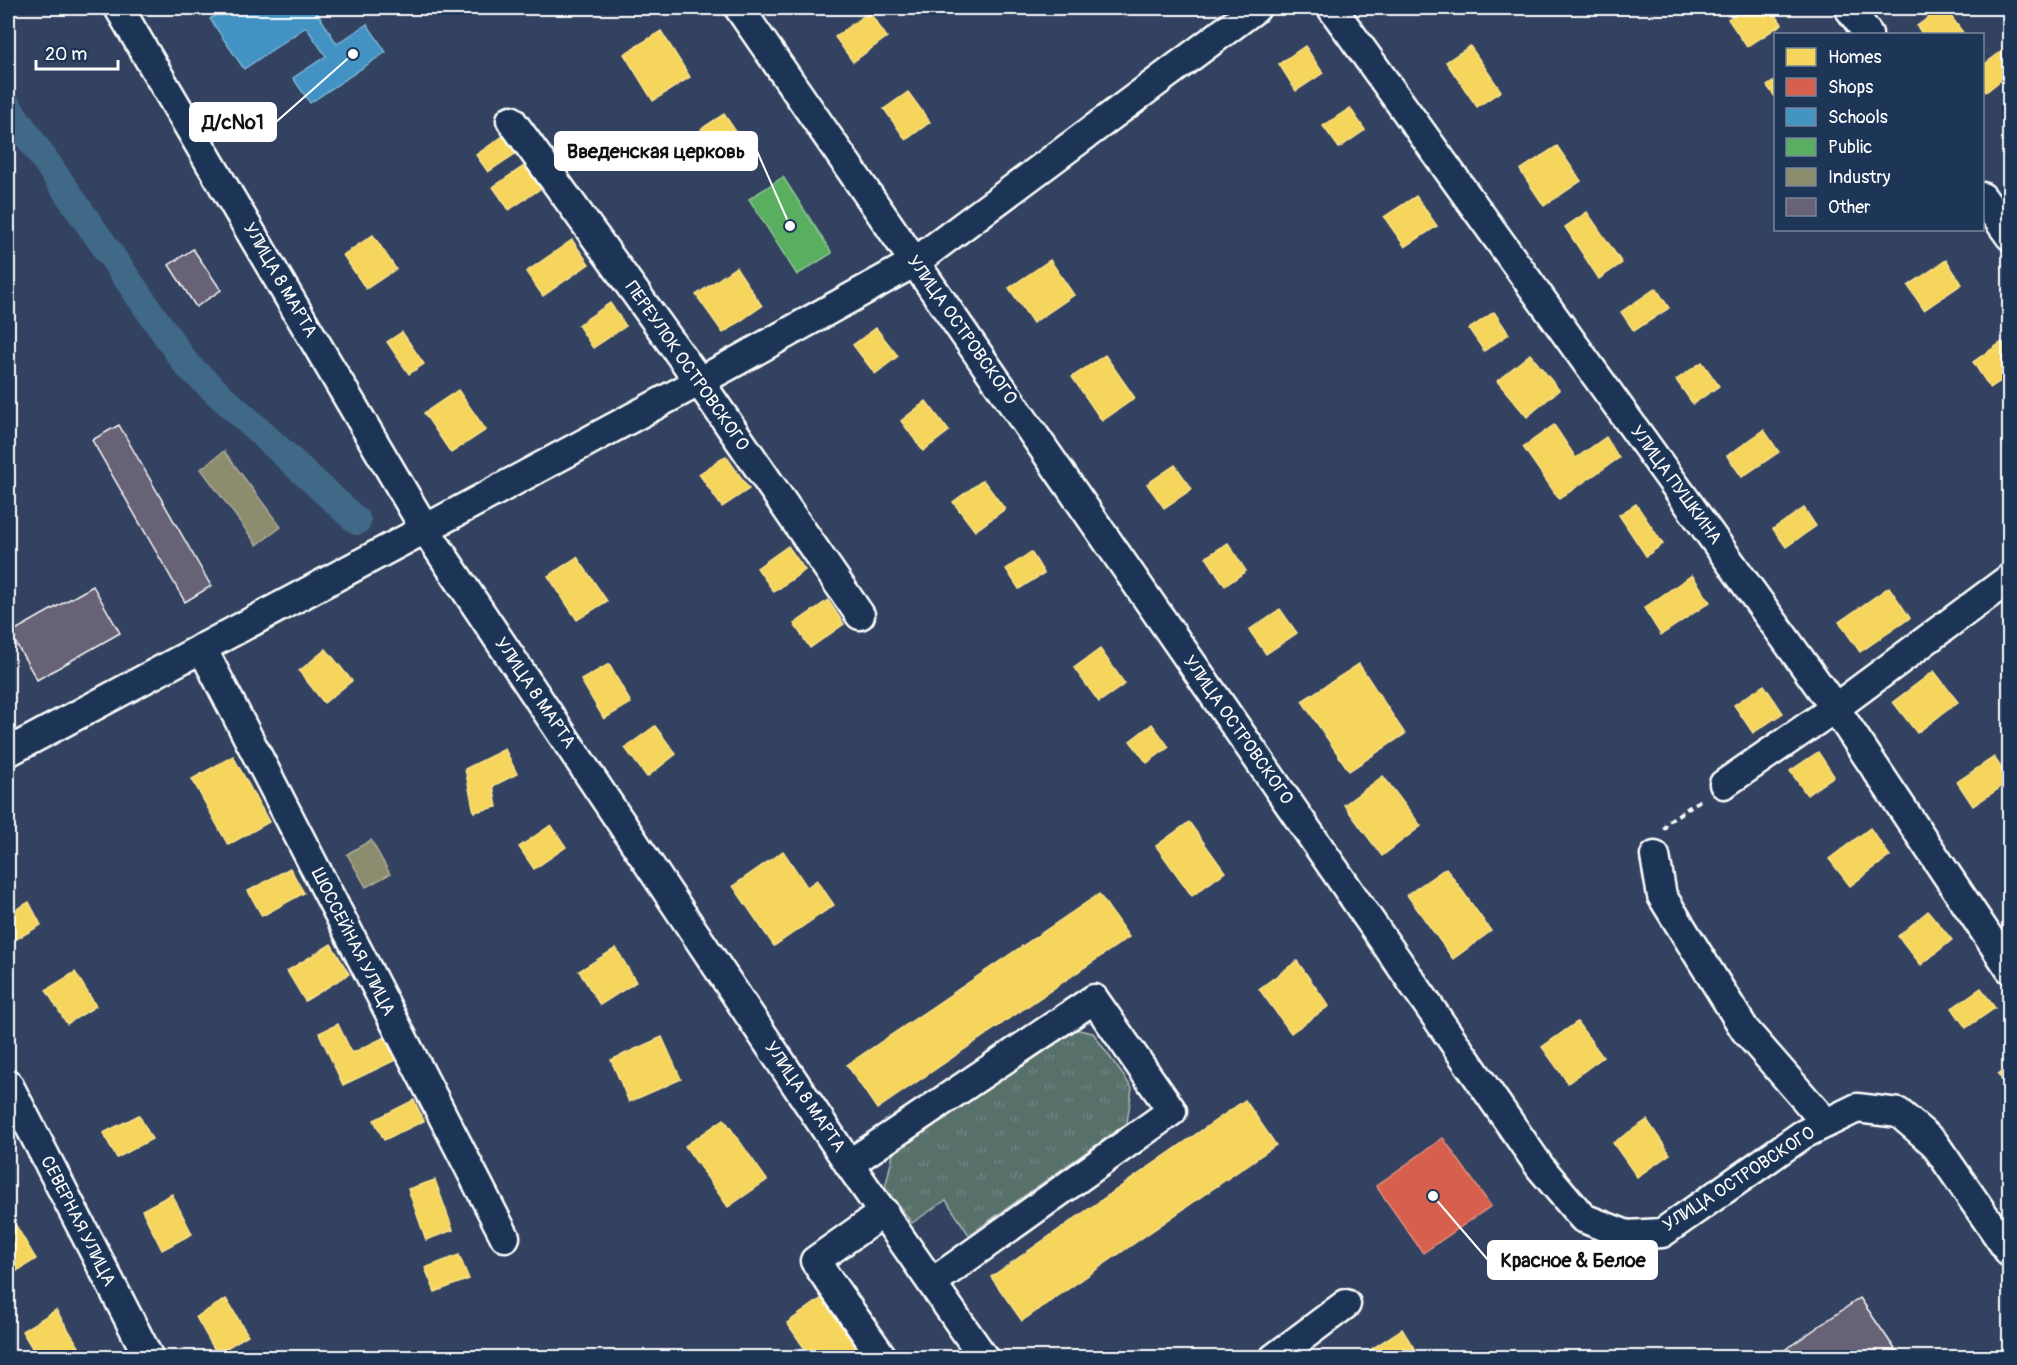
<svg xmlns="http://www.w3.org/2000/svg" width="2017" height="1365" font-family="Pangolin,sans-serif">
<defs>
<pattern id="grass-tufts" width="24" height="20" patternUnits="userSpaceOnUse" patternTransform="scale(1.5)"><rect width="24" height="20" fill="#586f6b"/><path d="M3 7l-1-3M5 7V3M7 7l1-3M15 17l-1-3M17 17v-4M19 17l1-3" fill="none" stroke="#718581"/></pattern>
</defs>
<rect width="100%" height="100%" fill="#334260"/>
<filter id="ink" filterUnits="userSpaceOnUse"><feTurbulence type="fractalNoise" baseFrequency=".0167" numOctaves="2"/><feDisplacementMap in="SourceGraphic" scale="12" xChannelSelector="R" yChannelSelector="G"/><feConvolveMatrix kernelMatrix="1 2 1 2 8 2 1 2 1" color-interpolation-filters="sRGB"/></filter>
<g filter="url(#ink)">
<polygon fill="url(#grass-tufts)" stroke="#acb7b5" stroke-width="1.5" points="1074,1029 1093,1033 1132,1088 1127,1123 969,1235 946,1200 912,1223 885,1188 893,1154"/>
<g fill="#f6d55c" stroke="#f9e28d" stroke-width="1.5">
<polygon points="1745,8 1771,8 1782,24 1747,47 1728,19"/>
<polygon points="1942,8 1945,8 1964,34 1922,34 1917,26"/>
<polygon points="869,12 887,37 853,62 835,37"/>
<polygon points="661,31 690,77 653,101 624,54"/>
<polygon points="2010,45 2010,73 1986,92 1982,87 1982,66"/>
<polygon points="1305,46 1323,73 1296,91 1279,64"/>
<polygon points="1470,46 1501,91 1477,107 1446,62"/>
<polygon points="1776,80 1776,98 1767,86"/>
<polygon points="908,92 930,122 906,140 884,109"/>
<polygon points="1350,108 1365,130 1339,148 1323,126"/>
<polygon points="724,114 743,142 720,158 701,129"/>
<polygon points="506,134 518,152 488,172 476,155"/>
<polygon points="1557,146 1581,181 1544,206 1520,170"/>
<polygon points="527,164 543,187 509,210 493,187"/>
<polygon points="1416,196 1437,226 1405,247 1384,217"/>
<polygon points="1587,212 1622,263 1599,279 1565,227"/>
<polygon points="373,235 396,269 366,289 343,255"/>
<polygon points="572,240 589,264 543,296 526,272"/>
<polygon points="1050,260 1074,295 1033,323 1009,288"/>
<polygon points="1946,260 1962,284 1924,310 1908,286"/>
<polygon points="736,267 762,306 723,333 696,295"/>
<polygon points="1656,288 1669,308 1634,331 1621,312"/>
<polygon points="610,303 626,326 593,348 578,325"/>
<polygon points="1494,312 1509,334 1484,351 1469,329"/>
<polygon points="876,328 898,356 875,374 853,345"/>
<polygon points="402,332 424,364 409,374 387,342"/>
<polygon points="2002,342 2010,352 2010,375 1990,388 1973,362"/>
<polygon points="1530,354 1559,390 1527,417 1497,381"/>
<polygon points="1105,355 1135,398 1102,421 1072,377"/>
<polygon points="1702,362 1719,386 1693,404 1676,380"/>
<polygon points="458,390 486,430 451,453 424,413"/>
<polygon points="926,401 949,431 923,451 901,421"/>
<polygon points="1554,425 1576,458 1606,437 1619,458 1559,499 1523,447"/>
<polygon points="1764,430 1779,452 1742,477 1727,456"/>
<polygon points="726,456 749,489 722,507 699,474"/>
<polygon points="1175,465 1192,489 1164,508 1147,484"/>
<polygon points="983,480 1005,509 975,531 953,502"/>
<polygon points="1636,504 1663,544 1646,556 1619,515"/>
<polygon points="1804,508 1816,526 1786,547 1773,529"/>
<polygon points="1228,543 1246,571 1225,586 1206,557"/>
<polygon points="788,546 805,570 774,592 757,568"/>
<polygon points="1031,552 1044,573 1019,589 1006,569"/>
<polygon points="577,557 607,601 577,620 548,576"/>
<polygon points="1692,575 1710,602 1661,635 1644,608"/>
<polygon points="1889,587 1910,618 1860,652 1839,622"/>
<polygon points="828,600 844,624 810,648 794,624"/>
<polygon points="1280,609 1297,633 1266,654 1249,630"/>
<polygon points="326,649 352,681 324,703 299,671"/>
<polygon points="1100,649 1125,684 1099,702 1074,668"/>
<polygon points="609,664 631,703 604,719 581,680"/>
<polygon points="1359,664 1405,734 1349,771 1302,701"/>
<polygon points="1934,671 1958,702 1917,733 1893,702"/>
<polygon points="1764,685 1783,713 1753,733 1734,705"/>
<polygon points="1152,724 1169,747 1147,763 1130,741"/>
<polygon points="655,726 676,754 647,777 625,748"/>
<polygon points="505,749 517,774 493,786 497,807 474,812 465,769"/>
<polygon points="1818,752 1834,776 1807,795 1790,771"/>
<polygon points="233,756 269,822 228,845 192,779"/>
<polygon points="1994,757 2010,781 1973,806 1957,782"/>
<polygon points="1383,776 1421,826 1382,856 1344,805"/>
<polygon points="1189,822 1225,872 1192,896 1156,846"/>
<polygon points="551,825 566,847 534,869 519,847"/>
<polygon points="1870,828 1890,856 1850,886 1829,859"/>
<polygon points="783,851 807,887 817,880 834,905 774,946 733,886"/>
<polygon points="290,868 304,893 262,916 248,891"/>
<polygon points="1446,868 1491,931 1453,959 1407,895"/>
<polygon points="1099,894 1129,937 877,1109 847,1065"/>
<polygon points="29,902 41,925 8,944 8,914"/>
<polygon points="1928,911 1952,940 1921,965 1898,936"/>
<polygon points="331,944 349,974 305,1001 287,971"/>
<polygon points="616,948 636,982 600,1005 579,971"/>
<polygon points="1297,961 1329,1006 1291,1033 1259,989"/>
<polygon points="75,972 96,1006 67,1024 46,990"/>
<polygon points="1981,988 1995,1008 1966,1028 1952,1008"/>
<polygon points="1577,1022 1603,1057 1568,1083 1542,1047"/>
<polygon points="338,1024 352,1053 389,1035 400,1058 343,1085 319,1033"/>
<polygon points="662,1037 681,1079 629,1102 611,1060"/>
<polygon points="2010,1067 2010,1092 1998,1074"/>
<polygon points="414,1100 424,1121 384,1140 374,1120"/>
<polygon points="1245,1100 1276,1145 1022,1321 991,1277"/>
<polygon points="139,1115 152,1139 117,1158 103,1133"/>
<polygon points="724,1119 767,1180 728,1207 685,1146"/>
<polygon points="1647,1120 1670,1154 1637,1177 1613,1143"/>
<polygon points="435,1180 453,1230 426,1240 408,1189"/>
<polygon points="172,1194 192,1234 162,1250 142,1210"/>
<polygon points="15,1224 36,1259 9,1276 8,1228"/>
<polygon points="459,1255 469,1279 435,1292 425,1268"/>
<polygon points="829,1293 874,1358 811,1358 787,1323"/>
<polygon points="226,1299 248,1335 217,1354 196,1317"/>
<polygon points="56,1310 81,1350 70,1358 38,1358 22,1331"/>
<polygon points="1402,1329 1420,1358 1358,1358"/>
</g>
<polygon fill="#d6604d" stroke="#e29082" stroke-width="1.5" points="1443,1138 1491,1206 1423,1253 1376,1186"/>
<polygon fill="#4393c3" stroke="#7bb3d5" stroke-width="1.5" points="227,8 321,8 316,11 337,44 367,24 386,52 310,103 293,78 326,56 306,27 244,69 210,19"/>
<polygon fill="#5aae61" stroke="#8cc690" stroke-width="1.5" points="783,177 832,253 797,275 749,199"/>
<g fill="#8c8c6e" stroke="#aeae9a" stroke-width="1.5">
<polygon points="224,451 281,527 257,545 201,469"/>
<polygon points="371,840 390,874 366,887 347,854"/>
</g>
<g fill="none" stroke-linecap="round" stroke-linejoin="round">
<polyline stroke="#406887" stroke-width="28" points="8,107 187,365 357,521"/>
</g>
<g fill="#676276" stroke="#fff" stroke-width="1.5">
<polygon points="193,249 221,290 196,307 169,265"/>
<polygon points="119,425 211,586 185,602 92,440"/>
<polygon points="93,586 120,633 37,680 10,633"/>
<polygon points="1860,1298 1899,1355 1896,1358 1773,1358"/>
</g>
<g fill="none" stroke-linecap="round" stroke-linejoin="round">
<defs>
<g id="minor">
<polyline points="119,8 425,529 849,1164 984,1358"/>
<polyline points="739,8 1540,1167 1583,1218 1627,1235 1662,1233 1802,1135 1857,1108 1899,1113 1934,1143 2010,1253"/>
<polyline points="1332,8 1835,708 2010,969"/>
<polyline points="1849,8 1868,34"/>
<polyline points="511,120 699,381 860,615"/>
<polyline points="1982,197 2010,236"/>
<polyline points="202,648 505,1237"/>
<polyline points="8,752 425,529 728,366 915,262 1256,8"/>
<polyline points="1724,784 1835,708 2010,578"/>
<polyline points="1655,856 1662,896 1745,1030 1826,1123"/>
<polyline points="8,1084 149,1358"/>
<polyline points="849,1164 1094,999 1172,1111 933,1282"/>
<polyline points="883,1358 815,1261 884,1212"/>
<polyline points="1274,1358 1346,1304"/>
</g>
</defs>
<use href="#minor" stroke="#fff" stroke-width="33"/>
<polyline stroke="#fff" stroke-width="4" stroke-dasharray="6 4.5" stroke-linecap="butt" points="1664,830 1667,822 1702,799"/>
<use href="#minor" stroke="#1d3557" stroke-width="28"/>
</g>
</g>
<g text-anchor="middle" dominant-baseline="central" stroke-width="6" stroke-linejoin="round" paint-order="stroke">
<g font-size="18" fill="#fff" stroke="#1d3557">
<text transform="translate(280 280) rotate(60)">УЛИЦА 8 МАРТА</text>
<text transform="translate(962 330) rotate(55)">УЛИЦА ОСТРОВСКОГО</text>
<text transform="translate(687 366) rotate(55)">ПЕРЕУЛОК ОСТРОВСКОГО</text>
<text transform="translate(1676 485) rotate(54)">УЛИЦА ПУШКИНА</text>
<text transform="translate(535 693) rotate(56)">УЛИЦА 8 МАРТА</text>
<text transform="translate(1238 730) rotate(55)">УЛИЦА ОСТРОВСКОГО</text>
<text transform="translate(353 942) rotate(63)">ШОССЕЙНАЯ УЛИЦА</text>
<text transform="translate(805 1097) rotate(56)">УЛИЦА 8 МАРТА</text>
<text transform="translate(1739 1179) rotate(-33)">УЛИЦА ОСТРОВСКОГО</text>
<text transform="translate(78 1221) rotate(63)">СЕВЕРНАЯ УЛИЦА</text>
</g>
</g>
<path fill="none" stroke="#fff" stroke-width="2" d="M353 54L276 122M790 226L757 151M1433 1196L1488 1260"/>
<g fill="#fff" stroke="#1d3557" stroke-width="2">
<circle cx="353" cy="54" r="6"/>
<circle cx="790" cy="226" r="6"/>
<circle cx="1433" cy="1196" r="6"/>
</g>
<g fill="#fff" stroke="#fff" stroke-width="2">
<rect x="190" y="103" width="86" height="38" rx="6"/>
<rect x="555" y="132" width="202" height="38" rx="6"/>
<rect x="1488" y="1241" width="169" height="38" rx="6"/>
</g>
<g font-size="20" text-anchor="middle" font-weight="bold" fill="#111">
<text x="233" y="129">Д/с№1</text>
<text x="656" y="158">Введенская церковь</text>
<text x="1573" y="1267">Красное &amp; Белое</text>
</g>
<rect width="2017" height="1365" fill="none" stroke="#1d3557" stroke-width="30"/>
<rect x="15" y="15" width="1987" height="1335" fill="none" stroke="#fff" stroke-width="2" filter="url(#ink)"/>
<rect x="1774" y="33" width="210" height="198" fill="#1d3557" stroke="#77869a" stroke-width="1.5"/>
<rect x="1786" y="48" width="30" height="18" fill="#f6d55c" stroke="#77869a" stroke-width="1.5"/>
<text x="1828" y="63" font-size="18" fill="#ffffff">Homes</text>
<rect x="1786" y="78" width="30" height="18" fill="#d6604d" stroke="#77869a" stroke-width="1.5"/>
<text x="1828" y="93" font-size="18" fill="#ffffff">Shops</text>
<rect x="1786" y="108" width="30" height="18" fill="#4393c3" stroke="#77869a" stroke-width="1.5"/>
<text x="1828" y="123" font-size="18" fill="#ffffff">Schools</text>
<rect x="1786" y="138" width="30" height="18" fill="#5aae61" stroke="#77869a" stroke-width="1.5"/>
<text x="1828" y="153" font-size="18" fill="#ffffff">Public</text>
<rect x="1786" y="168" width="30" height="18" fill="#8c8c6e" stroke="#77869a" stroke-width="1.5"/>
<text x="1828" y="183" font-size="18" fill="#ffffff">Industry</text>
<rect x="1786" y="198" width="30" height="18" fill="#676276" stroke="#77869a" stroke-width="1.5"/>
<text x="1828" y="213" font-size="18" fill="#ffffff">Other</text>
<path d="M36 60v9h82v-9" fill="none" stroke="#ffffff" stroke-width="3"/>
<text x="45" y="60" font-size="18" fill="#ffffff" stroke="#1d3557" stroke-width="4.5" paint-order="stroke">20 m</text>
</svg>
